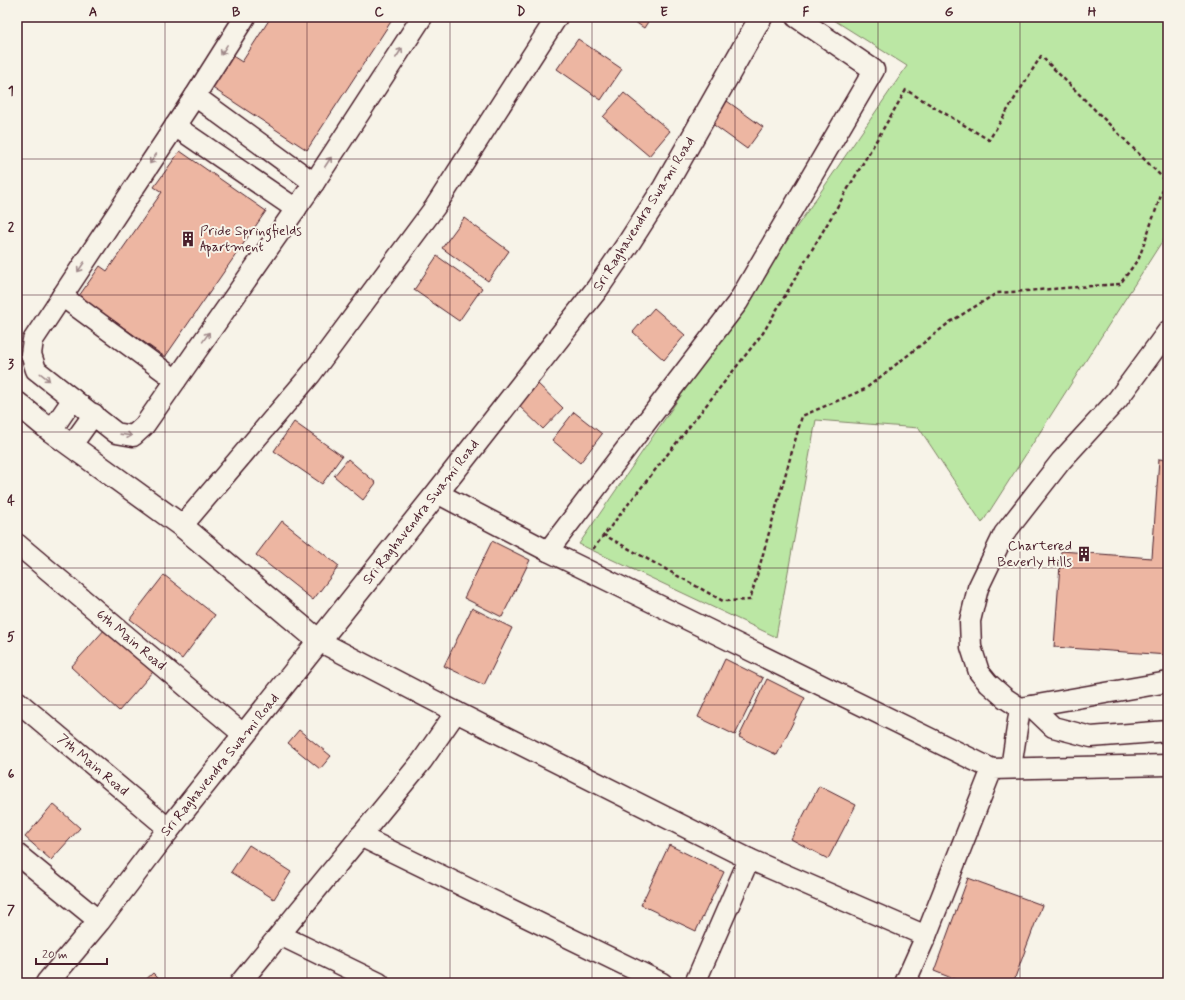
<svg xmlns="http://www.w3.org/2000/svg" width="1185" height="1000" font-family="Mynerve,sans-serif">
<rect width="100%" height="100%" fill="#f7f3e8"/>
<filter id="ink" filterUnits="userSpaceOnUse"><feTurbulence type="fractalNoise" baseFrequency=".025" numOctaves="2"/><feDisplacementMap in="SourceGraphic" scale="8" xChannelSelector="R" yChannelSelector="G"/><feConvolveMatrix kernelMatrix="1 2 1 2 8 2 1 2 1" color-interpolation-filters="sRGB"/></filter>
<g filter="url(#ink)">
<polygon fill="#bbe7a4" stroke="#828368" points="829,17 1168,17 1168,232 982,523 919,428 816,420 776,637 579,544 907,66"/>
<g fill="#edb6a2" stroke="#4a1f2b">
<polygon points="271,17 394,17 307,150 211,87 231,55 242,62"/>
<polygon points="628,17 651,17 644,28"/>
<polygon points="578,39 622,69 601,100 557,69"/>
<polygon points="624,93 670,131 649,156 603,117"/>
<polygon points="727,101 763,127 747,149 711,123"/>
<polygon points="180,151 266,211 165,357 79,296 100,266 107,271 162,192 154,187"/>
<polygon points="464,218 509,251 488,281 442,248"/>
<polygon points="437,256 482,288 459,321 414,290"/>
<polygon points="654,308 685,335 664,360 633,332"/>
<polygon points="537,383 563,408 543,429 517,404"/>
<polygon points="574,412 602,434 580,463 552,440"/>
<polygon points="294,422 342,456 322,484 274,451"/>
<polygon points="348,459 376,483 363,500 334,476"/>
<polygon points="1159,459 1168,460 1168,655 1054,647 1061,551 1152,558"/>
<polygon points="282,521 339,566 313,600 256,555"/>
<polygon points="492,541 530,560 502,617 464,598"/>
<polygon points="164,575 215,615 182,659 130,619"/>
<polygon points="472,608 512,628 484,685 444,666"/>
<polygon points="106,628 153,672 119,711 71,667"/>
<polygon points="725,659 763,678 735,735 698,717"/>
<polygon points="767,679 805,698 777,755 739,737"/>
<polygon points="299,730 331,756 320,769 288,743"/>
<polygon points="819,786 856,805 828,859 791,839"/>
<polygon points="53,804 80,828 51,860 25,837"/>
<polygon points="249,845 291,872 274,899 231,872"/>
<polygon points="669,845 724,872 696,931 641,905"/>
<polygon points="968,878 1042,905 1013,983 964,983 934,971"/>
<polygon points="153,973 163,983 142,983"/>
</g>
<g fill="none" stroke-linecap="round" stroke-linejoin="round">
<defs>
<g id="street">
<polyline points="245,17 195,96 33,340 31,354 36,370 116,433 133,436 144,426 314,183 422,17"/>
<polyline points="195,96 314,183"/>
<polyline points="175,126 296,209"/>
<polyline points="62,296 176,380"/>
<polyline points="1168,331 1118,399 1061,461 1004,534 978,588 970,621 971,647 979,672 988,683 1005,698 1020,708 1168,682"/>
<polyline points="51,431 73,399"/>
<polyline points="71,446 94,414"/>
<polyline points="437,493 548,551 992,769"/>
<polyline points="182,526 311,374 435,207 557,17"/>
<polyline points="17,544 244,735"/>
<polyline points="548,551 738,302 874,70 796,17"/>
<polyline points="319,641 456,712 749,859 926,936"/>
<polyline points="17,701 169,829"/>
<polyline points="1031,706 1053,727 1091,737 1168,731"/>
<polyline points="1011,768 1020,708"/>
<polyline points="360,836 662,983"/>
<polyline points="17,854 99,921"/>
<polyline points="280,935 379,983"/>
<polyline points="240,983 422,761 456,712"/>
<polyline points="695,983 749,859"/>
<polyline points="905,983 926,936 992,769 1168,765"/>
</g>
<g id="secondary">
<polyline points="17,403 51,431 182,526 319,641"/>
<polyline points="47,983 99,921 169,829 437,493 597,289 630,241 664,188 761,17"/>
</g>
</defs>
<use href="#street" stroke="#4a1f2b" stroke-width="23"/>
<use href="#secondary" stroke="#4a1f2b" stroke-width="25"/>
<polyline stroke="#4a1f2b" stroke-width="2.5" stroke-dasharray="4 3" stroke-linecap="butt" points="593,549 604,535 763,333 906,90 989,140 1041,56 1166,181 1139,258 1120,284 997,293 950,322 865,389 802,416 750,600 723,601 604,535"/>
<use href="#street" stroke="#f7f3e8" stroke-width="20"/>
<use href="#secondary" stroke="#f7f3e8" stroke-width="22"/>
</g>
<defs><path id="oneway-shaft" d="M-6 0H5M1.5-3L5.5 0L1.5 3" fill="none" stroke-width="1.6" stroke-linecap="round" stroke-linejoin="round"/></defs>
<g stroke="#a0898a">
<use href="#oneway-shaft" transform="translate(224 50) rotate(122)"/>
<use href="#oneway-shaft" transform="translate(399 53) rotate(-57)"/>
<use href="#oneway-shaft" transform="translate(153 159) rotate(124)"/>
<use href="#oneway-shaft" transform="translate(328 162) rotate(-57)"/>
<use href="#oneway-shaft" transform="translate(81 267) rotate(124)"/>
<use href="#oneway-shaft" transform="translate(206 337) rotate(-55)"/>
<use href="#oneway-shaft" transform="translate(45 377) rotate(38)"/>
<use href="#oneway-shaft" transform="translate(126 435) rotate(8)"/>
</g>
</g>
<path fill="none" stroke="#4a1f2b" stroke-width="1" stroke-opacity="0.55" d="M165,17V983M307,17V983M450,17V983M592,17V983M735,17V983M878,17V983M1020,17V983M17,159H1168M17,295H1168M17,432H1168M17,568H1168M17,705H1168M17,841H1168"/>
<defs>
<symbol id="building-bare" viewBox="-9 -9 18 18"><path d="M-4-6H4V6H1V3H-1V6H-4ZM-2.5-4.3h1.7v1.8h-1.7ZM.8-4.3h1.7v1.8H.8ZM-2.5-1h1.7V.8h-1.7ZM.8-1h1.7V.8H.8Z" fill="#4a1f2b" stroke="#f7f3e8" stroke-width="2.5" paint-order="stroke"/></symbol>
</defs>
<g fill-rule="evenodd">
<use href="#building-bare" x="177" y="228" width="22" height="22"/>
<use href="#building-bare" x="1073" y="543" width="22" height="22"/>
</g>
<g text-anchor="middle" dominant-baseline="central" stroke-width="4" stroke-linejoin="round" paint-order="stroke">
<g font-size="14" fill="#4a1f2b" stroke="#f7f3e8">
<text transform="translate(644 214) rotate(-58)">Sri Raghavendra Swami Road</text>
<text transform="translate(421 512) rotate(-52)">Sri Raghavendra Swami Road</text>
<text transform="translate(131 640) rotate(40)">6th Main Road</text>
<text transform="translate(93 765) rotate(40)">7th Main Road</text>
<text transform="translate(220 765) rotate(-51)">Sri Raghavendra Swami Road</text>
</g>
<g font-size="14" fill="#4a1f2b" stroke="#f7f3e8" text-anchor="start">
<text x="200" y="231">Pride Springfields<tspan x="200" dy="16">Apartment</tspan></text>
<text x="1072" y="546" text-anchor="end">Chartered<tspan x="1072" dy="16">Beverly Hills</tspan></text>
</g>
</g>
<rect width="1185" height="1000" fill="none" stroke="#f7f3e8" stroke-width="44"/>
<path d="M36 958v6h71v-6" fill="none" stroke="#4a1f2b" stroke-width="2"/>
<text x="42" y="958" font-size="12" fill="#4a1f2b" stroke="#f7f3e8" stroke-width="3" paint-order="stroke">20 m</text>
<rect x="22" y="22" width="1141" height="956" fill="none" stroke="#4a1f2b" stroke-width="1.5"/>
<g font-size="13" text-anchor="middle" font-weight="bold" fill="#4a1f2b">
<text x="93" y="16">A</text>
<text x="236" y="16">B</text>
<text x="379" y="16">C</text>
<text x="521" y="16">D</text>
<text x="664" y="16">E</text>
<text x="806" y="16">F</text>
<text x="949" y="16">G</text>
<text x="1092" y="16">H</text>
<text x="11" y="95">1</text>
<text x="11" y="231">2</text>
<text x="11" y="368">3</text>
<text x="11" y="505">4</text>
<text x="11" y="641">5</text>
<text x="11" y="778">6</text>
<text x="11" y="914">7</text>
</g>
</svg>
